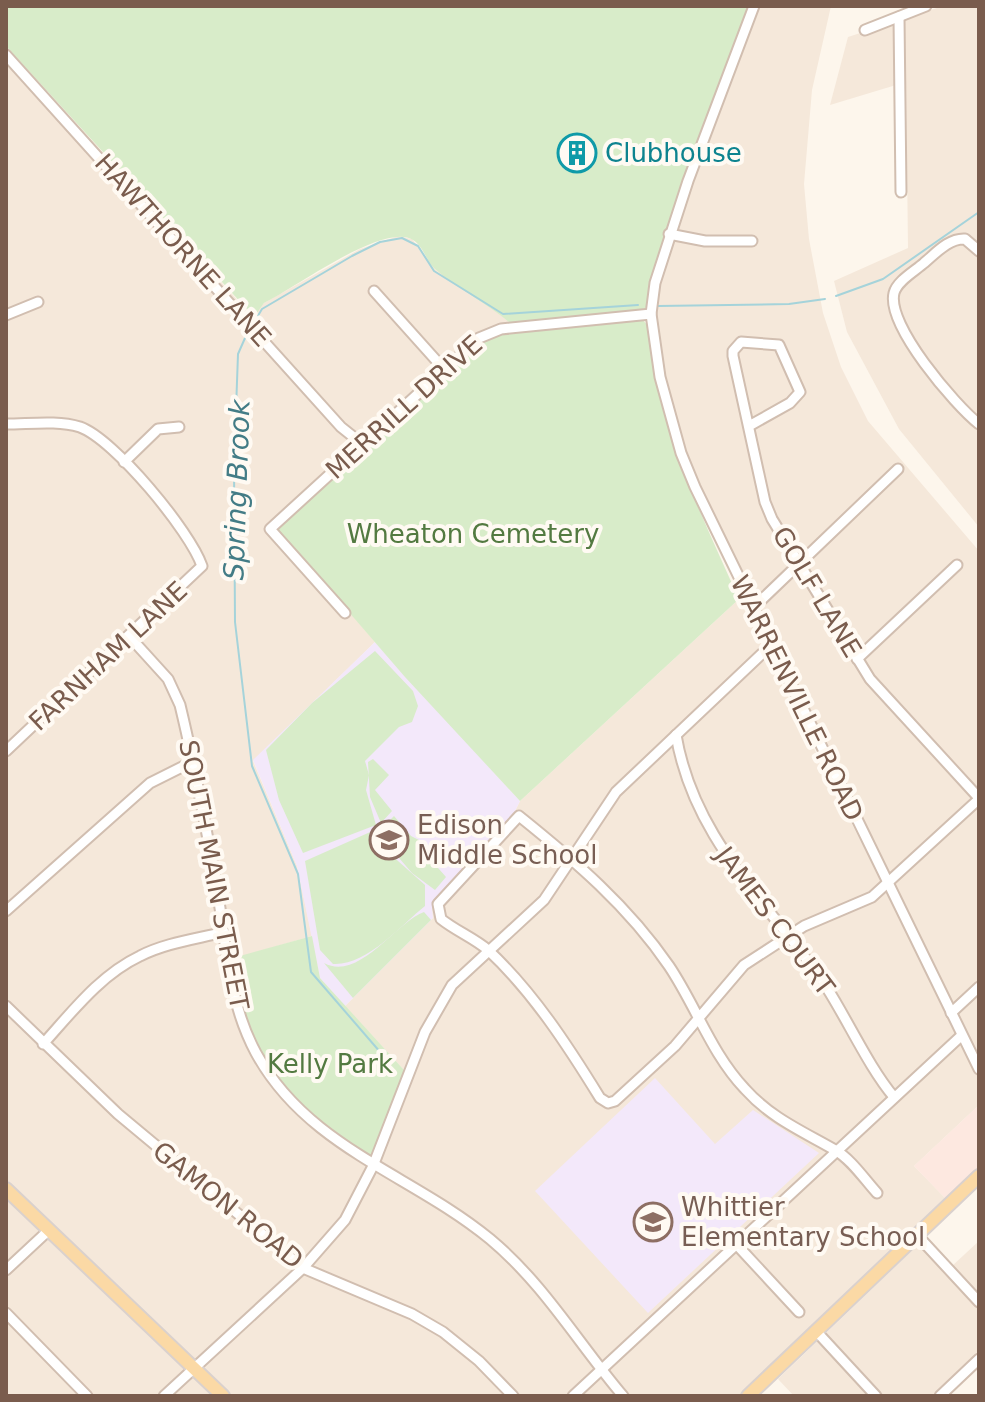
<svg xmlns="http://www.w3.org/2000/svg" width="985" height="1402" font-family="'DejaVu Sans',sans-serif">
<rect width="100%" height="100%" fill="#fdf6ec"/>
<g fill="#f5e8da">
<polygon points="757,6 831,6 812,90 804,184 809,239 823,313 841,367 868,421 979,551 979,795 890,879 698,486 666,387 655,318 664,261"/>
<polygon points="943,6 979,6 979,527 899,429 847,332 834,281 908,248 906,82 830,105 848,37"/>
<polygon points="6,46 253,317 264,303 360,249 398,236 412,239 436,270 487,303 510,323 278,529 375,642 253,761 297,866 312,936 229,960 388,1113 404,1070 345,1006 433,918 431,908 511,819 520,801 739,599 979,1077 979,1105 914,1166 947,1200 740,1396 231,1396 6,1179"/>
<polygon points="979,805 979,1058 894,885"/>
<polygon points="6,1197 214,1396 6,1396"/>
<polygon points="979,1241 979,1297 951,1267"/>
<polygon points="920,1243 979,1306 979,1364 949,1393 952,1396 794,1396 778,1379"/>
</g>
<polygon fill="#fde8e0" points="979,1105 979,1170 947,1200 914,1166"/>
<g fill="#f3e8fa">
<polygon points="375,642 520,801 511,819 432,908 433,918 345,1006 320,978 297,866 253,760"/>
<polygon points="655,1078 715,1144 753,1110 819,1153 648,1313 535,1191"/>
</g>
<g fill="#d8ecc9">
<path d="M6,6H749L665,234L647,307L639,311L510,323C487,303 458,289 435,269C426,261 424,247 413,240C384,221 294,289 264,303L254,317L6,46Z"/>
<path d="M642,319L649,327C656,423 700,512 739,599L520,801L405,677L277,529L304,500L482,339L495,334Z"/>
<polygon points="375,651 413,691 418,706 412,722 399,727 365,761 369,775 366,790 376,825 303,853 279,800 266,750 312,703"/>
<polygon points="373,759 389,775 375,790 392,811 381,823 370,797 368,762"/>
<polygon points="394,816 411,836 423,842 431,860 446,877 435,890 412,873 387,844 389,841 381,829"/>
<path d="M377,829L389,853L425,885V906C401,925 367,966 333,964L320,950L305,861Z"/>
<path d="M424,912L431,920L353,998L324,963C359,982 396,922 424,912Z"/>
<path d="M312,936L320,978L404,1070L372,1162C320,1125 272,1087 248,1025C239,1004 235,981 229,959Z"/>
</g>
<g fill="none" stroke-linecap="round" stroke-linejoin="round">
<g stroke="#a5d3da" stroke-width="2">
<polyline points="836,296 883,279 979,212"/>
<polyline points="658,306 789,304 825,299"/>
<polyline points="253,324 262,309 352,256 380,242 402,238 418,246 434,271 503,314 638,305"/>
<polyline points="249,329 238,354 234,465 235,622 252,766 298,874 311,972 387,1060"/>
</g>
<defs>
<g id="minor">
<polyline points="754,6 688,181 655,283 651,314 660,377 681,453 695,487 979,1069"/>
<polyline points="899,17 901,192"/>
<polyline points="865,30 926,6"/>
<polyline points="6,55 341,427 361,443"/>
<polyline points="669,234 705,241 752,241"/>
<path d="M979,251L965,239C949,238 936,253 924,263C915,271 897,281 894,293C886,325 955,405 979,424"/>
<polyline points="374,291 443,368"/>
<polyline points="6,315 38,302"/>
<path d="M6,424C30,424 57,420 80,427C114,439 190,531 202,566L6,751"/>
<polyline points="749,426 790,403 800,392 779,345 741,342 733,351 733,356 765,502 772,519 870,679 979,798"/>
<polyline points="124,462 158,429 179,427"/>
<polyline points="753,608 898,469"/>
<polyline points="345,613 270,529 479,338 501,329 651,314"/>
<path d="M129,636L168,679L180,705C195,767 207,832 218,895C227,950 229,1003 256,1053C308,1148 411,1174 490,1239C544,1284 578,1343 623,1396"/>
<polyline points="857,659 957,565"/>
<path d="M676,735C694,841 769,902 827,988C848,1021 870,1069 894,1097"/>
<polyline points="6,911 150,783 192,762"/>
<polyline points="6,1006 118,1114 303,1268 412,1314 443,1332 479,1361 513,1396"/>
<polyline points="951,1013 979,987"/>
<path d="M43,1044C72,1012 100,975 140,956C165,943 196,939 224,932"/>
<path d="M877,1193C865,1180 851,1159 835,1150C802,1131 771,1118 745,1089C711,1053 696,1006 669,966C628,906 575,861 519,816L438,904L441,919C456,931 474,938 488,950C533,992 568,1046 600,1098L608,1103L615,1101L675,1046L744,965L804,926L872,897L979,799"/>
<polyline points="917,1235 979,1302"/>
<polyline points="736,1244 799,1312"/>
<polyline points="6,1270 49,1230"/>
<polyline points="6,1313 87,1396"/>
<polyline points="816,1331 876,1396"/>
<polyline points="164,1396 303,1268 345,1220 373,1166 425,1032 452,985 544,900 616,792 770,646"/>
<polyline points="573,1396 961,1036"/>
<polyline points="940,1396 979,1359"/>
</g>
<g id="major">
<polyline points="6,1189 223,1396"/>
<polyline points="748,1396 979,1176"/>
</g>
</defs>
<use href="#minor" stroke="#d1beb0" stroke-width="13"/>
<use href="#major" stroke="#dad1cd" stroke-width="16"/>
<use href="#minor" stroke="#fff" stroke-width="9"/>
<use href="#major" stroke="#fbd9a5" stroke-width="12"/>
</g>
<defs>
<symbol id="building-ring" viewBox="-11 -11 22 22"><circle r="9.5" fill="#fffaf3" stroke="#0f9aa8" stroke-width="1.5"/><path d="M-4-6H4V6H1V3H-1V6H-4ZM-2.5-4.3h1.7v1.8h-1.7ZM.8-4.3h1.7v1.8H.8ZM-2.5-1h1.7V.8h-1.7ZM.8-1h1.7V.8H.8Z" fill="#0f9aa8"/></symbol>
<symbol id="school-ring" viewBox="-11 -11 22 22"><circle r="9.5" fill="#fffaf3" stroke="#8d6e63" stroke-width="1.5"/><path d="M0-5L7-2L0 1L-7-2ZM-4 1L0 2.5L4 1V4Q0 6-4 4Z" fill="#8d6e63"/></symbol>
</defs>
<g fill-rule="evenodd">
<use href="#building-ring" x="555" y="131" width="44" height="44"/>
<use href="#school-ring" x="367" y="818" width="44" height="44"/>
<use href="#school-ring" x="631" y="1200" width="44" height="44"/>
</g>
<g text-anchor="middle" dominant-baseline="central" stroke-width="8" stroke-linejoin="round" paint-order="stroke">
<g font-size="26" fill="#0d838f" stroke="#fffaf3" text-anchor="start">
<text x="605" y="153">Clubhouse</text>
</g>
<g font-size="26" fill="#7a5c4d" stroke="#fffaf3">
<text transform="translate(183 250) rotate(48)">HAWTHORNE LANE</text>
<text transform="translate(404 407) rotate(-42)">MERRILL DRIVE</text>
<text transform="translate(817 592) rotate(59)">GOLF LANE</text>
<text transform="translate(108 656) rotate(-43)">FARNHAM LANE</text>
<text transform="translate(797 698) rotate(64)">WARRENVILLE ROAD</text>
<text transform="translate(214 875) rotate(79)">SOUTH MAIN STREET</text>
<text transform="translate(775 921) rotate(53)">JAMES COURT</text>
<text transform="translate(228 1205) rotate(39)">GAMON ROAD</text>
</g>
<g font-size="26" fill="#537a41" stroke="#fffaf3">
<text x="473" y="534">Wheaton Cemetery</text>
<text x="330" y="1064">Kelly Park</text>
</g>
<g font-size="26" fill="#785e54" stroke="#fffaf3" text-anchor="start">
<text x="417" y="825">Edison<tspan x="417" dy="30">Middle School</tspan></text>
<text x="681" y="1207">Whittier<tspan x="681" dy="30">Elementary School</tspan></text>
</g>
<g font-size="28" font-style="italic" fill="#437c86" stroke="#fffaf3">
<text transform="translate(237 490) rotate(-88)">Spring Brook</text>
</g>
</g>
<rect width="985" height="1402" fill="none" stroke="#7a5c4d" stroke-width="16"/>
</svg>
